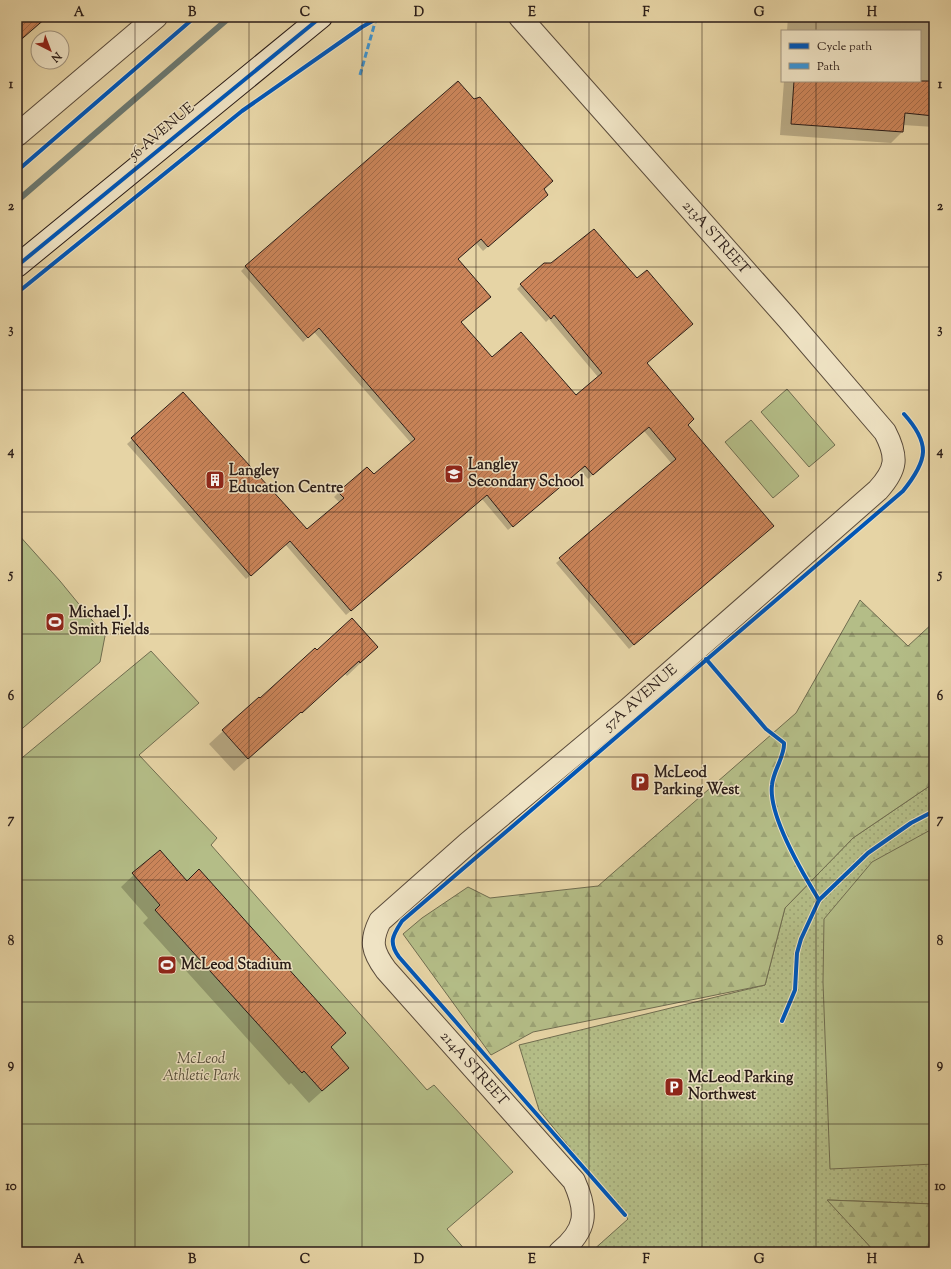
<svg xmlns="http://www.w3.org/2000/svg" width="951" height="1269" font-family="'Sorts Mill Goudy',serif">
<defs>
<pattern id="green-dots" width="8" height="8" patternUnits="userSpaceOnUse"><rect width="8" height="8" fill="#b4bd87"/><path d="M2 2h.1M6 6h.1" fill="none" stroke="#9ba274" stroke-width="1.8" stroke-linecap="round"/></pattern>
<pattern id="forest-firs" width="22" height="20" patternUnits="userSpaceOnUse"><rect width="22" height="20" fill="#b4bd87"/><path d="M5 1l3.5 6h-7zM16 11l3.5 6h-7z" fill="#9ba274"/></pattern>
<pattern id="building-hatch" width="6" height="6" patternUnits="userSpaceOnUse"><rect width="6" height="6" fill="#cb855a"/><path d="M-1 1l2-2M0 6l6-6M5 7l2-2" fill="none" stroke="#a56c49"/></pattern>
</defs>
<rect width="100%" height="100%" fill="#e6d4a5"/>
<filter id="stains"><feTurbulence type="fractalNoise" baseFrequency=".005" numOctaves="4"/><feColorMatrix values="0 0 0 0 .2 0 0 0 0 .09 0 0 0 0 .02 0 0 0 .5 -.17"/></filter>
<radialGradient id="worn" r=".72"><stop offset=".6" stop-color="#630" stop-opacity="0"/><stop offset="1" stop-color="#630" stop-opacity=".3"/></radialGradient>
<polygon fill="url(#green-dots)" stroke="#706d50" points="934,783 934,1204 828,1200 875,1252 591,1252 628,1219 539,1110 519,1045 765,985 785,908 853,838"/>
<g fill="url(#forest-firs)" stroke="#706d50">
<polygon points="860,600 908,646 934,622 934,783 853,838 785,908 765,985 533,1032 491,1055 403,934 422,918 468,887 490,898 598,886 796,713"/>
<polygon points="827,1200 934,1204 934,1252 875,1252"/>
</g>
<g fill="#b4bd87" stroke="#706d50">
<polygon points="787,389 835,445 809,467 761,412"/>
<polygon points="751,420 799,476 773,498 725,442"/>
<polygon points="17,533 60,581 105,636 100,662 17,733"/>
<polygon points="151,651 199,703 139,755 217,838 211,845 427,1090 434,1085 513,1172 447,1229 467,1252 17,1252 17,762"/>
<polygon points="934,828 934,1164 830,1169 823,982 824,919 872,862"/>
</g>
<g fill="#0003">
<polygon points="17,17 48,17 17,44"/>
<polygon points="788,17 934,17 934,127 903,125 902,132 891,143 780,135 784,81 920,81 920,31 787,31"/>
<polygon points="543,190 542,199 483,251 476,243 457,260 460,322 492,359 576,396 598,377 549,319 546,322 517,289 521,285 646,363 687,425 768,530 629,649 556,563 672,464 644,431 588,479 580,470 508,530 482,499 346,615 285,544 246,579 127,444 183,394 307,531 340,503 334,497 339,492 374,476 411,443 314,332 303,342 241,271 246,266"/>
<polygon points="377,647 347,676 345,674 234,771 209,744 259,698 260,700 317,652"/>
<polygon points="159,851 186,882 345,1033 330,1048 348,1068 309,1103 291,1083 289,1085 143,923 148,918 121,887"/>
<polygon points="788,1247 809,1249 812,1252 783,1252"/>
</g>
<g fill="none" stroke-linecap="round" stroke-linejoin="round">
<polyline stroke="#6c7971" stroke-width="6" points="17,201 230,17"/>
</g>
<g fill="url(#building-hatch)" stroke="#2b1d18">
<polygon points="17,17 47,17 17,43"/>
<polygon points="458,81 474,99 480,97 553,181 544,189 548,195 488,247 481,239 458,259 491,297 461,322 492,357 521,332 576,395 602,373 554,315 551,319 520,284 544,263 551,263 594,229 637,278 647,270 693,324 647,363 694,419 688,425 774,526 634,645 559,558 676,459 649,427 593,475 585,466 513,527 487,495 351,611 290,541 251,576 131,438 183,392 307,529 344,498 338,492 367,467 374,474 415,439 319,328 308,338 245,266"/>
<polygon points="794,81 934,81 934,116 905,113 903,132 791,124"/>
<polygon points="352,618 378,647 360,663 359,661 302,713 301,712 248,759 222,730 259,697 260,698 315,648 317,650"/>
<polygon points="160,850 187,881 199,869 346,1033 331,1047 349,1068 322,1091 304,1071 302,1073 155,910 160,905 132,873"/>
</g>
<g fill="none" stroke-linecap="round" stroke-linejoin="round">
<defs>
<g id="minor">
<path id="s1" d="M520,17L788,319L885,432C898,457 897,469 878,490L625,712L467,844L380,921C370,941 372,951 386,970L574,1181C588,1212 587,1230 560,1252"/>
<polyline points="17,135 156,17"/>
</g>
<polyline id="secondary" points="17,266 321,17"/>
</defs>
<use href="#minor" stroke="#5a4b3b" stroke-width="24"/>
<use href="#secondary" stroke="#2b1d18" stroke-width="24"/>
<use href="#minor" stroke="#efe3c4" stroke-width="22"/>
<use href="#secondary" stroke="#efe3c4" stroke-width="22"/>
<polyline stroke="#3c94d4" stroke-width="3" stroke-dasharray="6 3" stroke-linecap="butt" points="360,75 376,19"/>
<defs>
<g id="cycleway">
<polyline points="17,171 195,17"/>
<polyline points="17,266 321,17"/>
<polyline points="17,293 242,111 362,27 376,19 389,17"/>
<path d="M706,659L766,729L784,743C785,756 773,771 772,785C768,815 803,874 819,900"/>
<polyline points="782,1021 795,990 797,953 801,939 819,900 868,853 911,823 934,811"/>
<path d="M625,1215L399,957C388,942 393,935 402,921L903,491C928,460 931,444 904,414"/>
</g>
</defs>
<use href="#cycleway" stroke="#efe3c4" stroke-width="6"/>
<use href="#cycleway" stroke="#0057b8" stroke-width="4"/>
</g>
<path fill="none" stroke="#2b1d18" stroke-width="1" stroke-opacity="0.55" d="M135,17V1252M249,17V1252M362,17V1252M476,17V1252M589,17V1252M702,17V1252M816,17V31M816,81V1252M17,144H934M17,267H934M17,390H934M17,512H934M17,634H934M17,757H934M17,880H934M17,1002H934M17,1124H934"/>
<defs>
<symbol id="school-square" viewBox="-11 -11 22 22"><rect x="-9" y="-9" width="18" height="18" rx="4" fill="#8f2418" stroke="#efe3c4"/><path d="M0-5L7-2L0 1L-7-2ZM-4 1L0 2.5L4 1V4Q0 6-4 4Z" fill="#fff"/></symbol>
<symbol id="building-square" viewBox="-11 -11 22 22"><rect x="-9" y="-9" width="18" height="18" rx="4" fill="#8f2418" stroke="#efe3c4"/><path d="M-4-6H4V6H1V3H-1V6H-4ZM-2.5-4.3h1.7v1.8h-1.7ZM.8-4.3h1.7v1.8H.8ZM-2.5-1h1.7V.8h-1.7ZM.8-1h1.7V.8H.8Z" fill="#fff"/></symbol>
<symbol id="stadium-square" viewBox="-11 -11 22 22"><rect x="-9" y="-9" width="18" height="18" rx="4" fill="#8f2418" stroke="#efe3c4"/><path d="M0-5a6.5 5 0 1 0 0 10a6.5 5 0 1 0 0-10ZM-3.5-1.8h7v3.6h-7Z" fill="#fff"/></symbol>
<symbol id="parking-square" viewBox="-11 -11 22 22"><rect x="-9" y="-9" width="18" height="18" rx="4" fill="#8f2418" stroke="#efe3c4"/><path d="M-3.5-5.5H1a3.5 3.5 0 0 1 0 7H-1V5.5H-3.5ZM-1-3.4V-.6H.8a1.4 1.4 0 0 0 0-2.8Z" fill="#fff"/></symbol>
</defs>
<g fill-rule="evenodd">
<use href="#school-square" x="443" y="463" width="22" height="22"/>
<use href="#building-square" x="204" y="469" width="22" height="22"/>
<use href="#stadium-square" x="44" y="611" width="22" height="22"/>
<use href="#parking-square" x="629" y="771" width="22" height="22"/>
<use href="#stadium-square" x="156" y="954" width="22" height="22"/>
<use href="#parking-square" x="663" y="1076" width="22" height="22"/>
</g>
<g text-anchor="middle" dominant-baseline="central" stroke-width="3" stroke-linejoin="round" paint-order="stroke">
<g font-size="15" fill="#2b1d18" stroke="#efe3c4">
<text transform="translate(162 132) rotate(-40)">56 AVENUE</text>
<text stroke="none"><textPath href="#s1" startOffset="295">213A STREET</textPath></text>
<text transform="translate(641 698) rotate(-41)">57A AVENUE</text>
<text stroke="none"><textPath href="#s1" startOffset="1461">214A STREET</textPath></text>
</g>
<g font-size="15" font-weight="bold" fill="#2b1d18" stroke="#efe3c4" text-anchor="start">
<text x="468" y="465">Langley<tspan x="468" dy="17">Secondary School</tspan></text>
<text x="229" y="471">Langley<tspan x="229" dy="17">Education Centre</tspan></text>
<text x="69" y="613">Michael J.<tspan x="69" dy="17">Smith Fields</tspan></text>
<text x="654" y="773">McLeod<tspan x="654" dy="17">Parking West</tspan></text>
<text x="181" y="965">McLeod Stadium</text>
<text x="688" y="1078">McLeod Parking<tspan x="688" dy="17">Northwest</tspan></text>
</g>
<g font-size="15" font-style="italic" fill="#544d39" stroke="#efe3c4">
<text x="201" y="1059">McLeod<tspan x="201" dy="17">Athletic Park</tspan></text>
</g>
</g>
<rect width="951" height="1269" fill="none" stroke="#e6d4a5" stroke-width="44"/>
<rect x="781" y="30" width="140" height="52" fill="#efe3c4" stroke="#a1947f"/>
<rect x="789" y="43" width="20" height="6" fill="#0057b8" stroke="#a1947f"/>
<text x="817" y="50" font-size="12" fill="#2b1d18">Cycle path</text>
<rect x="789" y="63" width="20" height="6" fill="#3c94d4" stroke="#a1947f"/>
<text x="817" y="70" font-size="12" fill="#2b1d18">Path</text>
<g transform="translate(50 50) rotate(138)"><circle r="19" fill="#efe3c4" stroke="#a1947f"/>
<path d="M0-3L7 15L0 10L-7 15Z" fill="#8f2418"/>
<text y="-6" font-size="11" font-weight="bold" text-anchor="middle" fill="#2b1d18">N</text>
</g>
<rect x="22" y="22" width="907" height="1225" fill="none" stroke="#2b1d18" stroke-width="1.5"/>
<g font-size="13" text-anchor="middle" font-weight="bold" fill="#2b1d18">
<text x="79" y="16">A</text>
<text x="192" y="16">B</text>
<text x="305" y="16">C</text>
<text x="419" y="16">D</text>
<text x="532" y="16">E</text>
<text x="646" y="16">F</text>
<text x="759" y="16">G</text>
<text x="872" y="16">H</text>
<text x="11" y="88">1</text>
<text x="940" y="88">1</text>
<text x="11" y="210">2</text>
<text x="940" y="210">2</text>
<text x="11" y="333">3</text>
<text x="940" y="333">3</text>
<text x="11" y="455">4</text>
<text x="940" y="455">4</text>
<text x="11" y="578">5</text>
<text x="940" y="578">5</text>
<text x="11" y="700">6</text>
<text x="940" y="700">6</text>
<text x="11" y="823">7</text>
<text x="940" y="823">7</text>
<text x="11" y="945">8</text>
<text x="940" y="945">8</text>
<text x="11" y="1068">9</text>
<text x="940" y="1068">9</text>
<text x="11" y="1190">10</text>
<text x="940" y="1190">10</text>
<text x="79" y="1263">A</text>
<text x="192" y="1263">B</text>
<text x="305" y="1263">C</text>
<text x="419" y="1263">D</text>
<text x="532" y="1263">E</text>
<text x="646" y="1263">F</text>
<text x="759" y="1263">G</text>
<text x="872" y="1263">H</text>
</g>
<rect width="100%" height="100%" filter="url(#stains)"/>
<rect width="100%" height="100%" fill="url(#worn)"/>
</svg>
